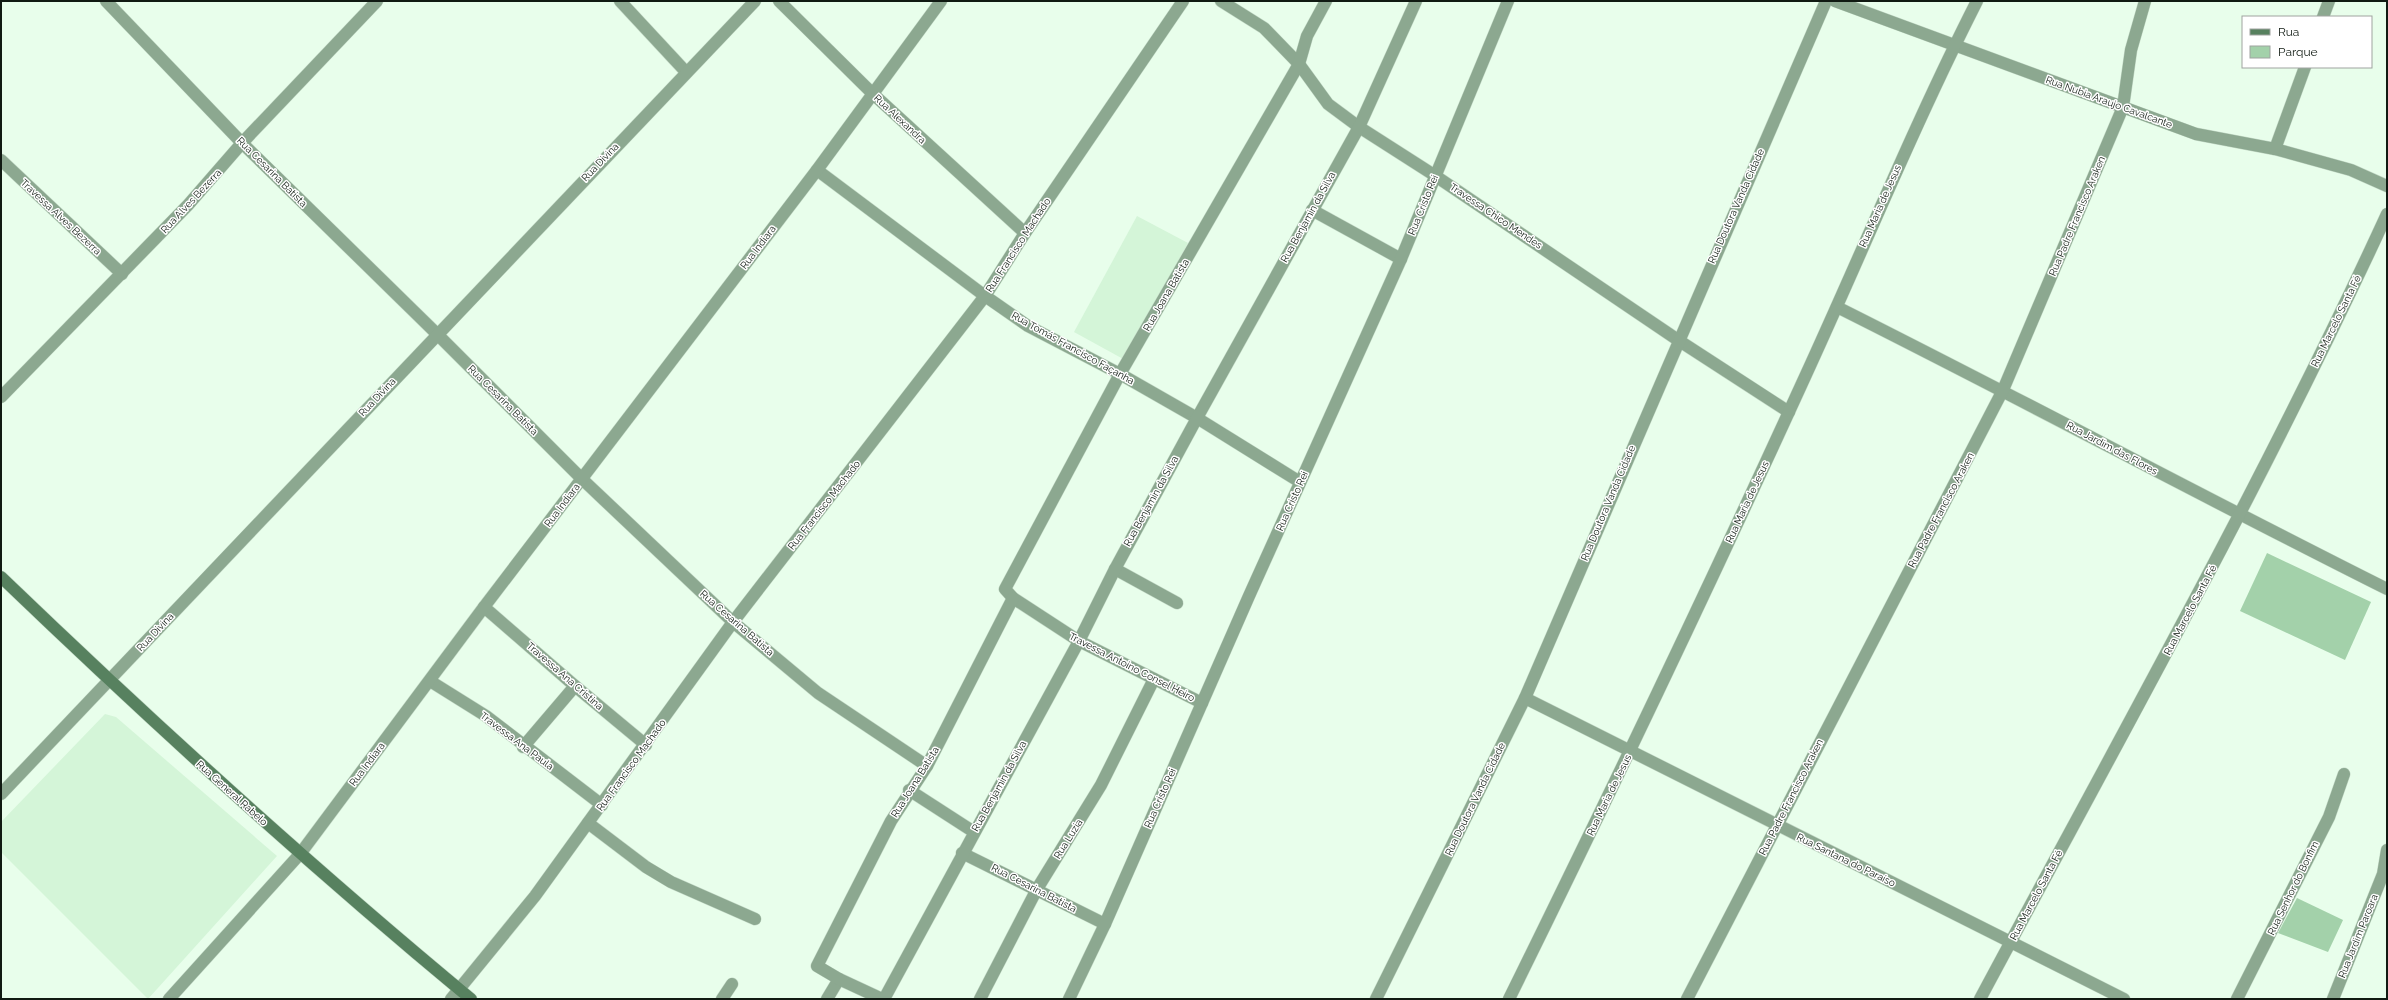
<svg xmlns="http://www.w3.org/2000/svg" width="2388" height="1000" font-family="Raleway,sans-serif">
<rect width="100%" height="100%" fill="#e8feeb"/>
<g fill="#d4f5d8">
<polygon points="1137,216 1188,243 1125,360 1074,332"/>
<polygon points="105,714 116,717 277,856 148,999 1,852 1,822"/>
</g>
<g fill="#a3d1aa">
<polygon points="2267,553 2371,602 2345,660 2240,611"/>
<polygon points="2297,898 2343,920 2328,952 2278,933"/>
</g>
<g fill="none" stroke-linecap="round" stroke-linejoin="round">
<defs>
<g id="street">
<polyline points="106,1 242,143 437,334 582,479 733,622 818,693 927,766"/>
<polyline points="620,1 686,72"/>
<polyline points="779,1 872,93 1025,233"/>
<polyline points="1221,1 1264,28 1299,64 1328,104 1359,127 1434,175 1678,340 1789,412"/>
<polyline points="1835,1 2196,134 2275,149 2351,170 2387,186"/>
<polyline points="2323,17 2329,1"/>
<polyline points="2275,149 2305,67"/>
<polyline points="1,160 122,274"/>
<polyline points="817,170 985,296 1028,326 1120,374 1197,418 1300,482"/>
<polyline points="1312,210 1401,259"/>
<path d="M1837,307C2021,399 2203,497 2387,589"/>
<polyline points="1,397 188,205 242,143 377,1"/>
<polyline points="1115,569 1177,603"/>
<polyline points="484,607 575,686 646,745"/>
<polyline points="430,681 486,716 602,805"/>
<polyline points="1525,698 2124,999"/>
<polyline points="1202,703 1079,641 1013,598 1005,589 1120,374 1299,64 1307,36 1326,1"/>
<polyline points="523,747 575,686"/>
<polyline points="909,790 974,832"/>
<polyline points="1,794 755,1"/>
<polyline points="588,823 646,867 671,882 755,919"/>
<polyline points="962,853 1105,924"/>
<polyline points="169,999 300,854 484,607 817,170 941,1"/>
<polyline points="451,999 535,896 733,622 985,296 1025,233 1183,1"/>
<polyline points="722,999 732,984"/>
<polyline points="827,999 839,979"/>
<polyline points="882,999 839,979 817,966 891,821 927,766 1013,598"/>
<polyline points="884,999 1079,641 1115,569 1197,418 1359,127 1416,1"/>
<polyline points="980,999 1037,889 1101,785 1154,679"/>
<polyline points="1069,999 1105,924 1249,596 1401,259 1508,1"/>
<polyline points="1376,999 1525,698 1826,1"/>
<path d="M1509,999C1610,794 1709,587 1804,379C1862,253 1914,125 1977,1"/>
<polyline points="1687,999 2003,390 2123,107 2131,50 2145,1"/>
<path d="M1980,999C2119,739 2264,482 2387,214"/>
<polyline points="2237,999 2329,817 2344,774"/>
<polyline points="2333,999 2383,874 2387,850"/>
</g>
<path id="secondary" d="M1,577C153,723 309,865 471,999"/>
</defs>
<use href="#street" stroke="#c5dac8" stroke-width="13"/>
<use href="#secondary" stroke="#c5dac8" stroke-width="13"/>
<use href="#street" stroke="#8ca890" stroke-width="12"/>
<use href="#secondary" stroke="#57815f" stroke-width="12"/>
</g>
<g text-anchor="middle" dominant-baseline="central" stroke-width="3" stroke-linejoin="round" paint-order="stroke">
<g font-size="10" fill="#101a12" stroke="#fff">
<text transform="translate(2109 102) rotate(20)">Rua Nubia Araujo Cavalcante</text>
<text transform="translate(900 119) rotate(43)">Rua Alexandra</text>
<text transform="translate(600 162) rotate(-46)">Rua Divina</text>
<text transform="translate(272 172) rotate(45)">Rua Cesarina Batista</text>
<text transform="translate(191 201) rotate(-47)">Rua Alves Bezerra</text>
<text transform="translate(1423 205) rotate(-68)">Rua Cristo Rei</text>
<text transform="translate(1736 206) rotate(-66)">Rua Doutora Vanda Cidade</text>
<text transform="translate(1880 206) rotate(-66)">Rua Maria de Jesus</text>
<text transform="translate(1496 216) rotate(34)">Travessa Chico Mendes</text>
<text transform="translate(2077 216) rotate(-67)">Rua Padre Francisco Araken</text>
<text transform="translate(61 217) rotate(43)">Travessa Alves Bezerra</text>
<text transform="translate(1308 217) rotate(-61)">Rua Benjamin da Silva</text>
<text transform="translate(1018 245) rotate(-57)">Rua Francisco Machado</text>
<text transform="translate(758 247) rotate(-53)">Rua Indiara</text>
<text transform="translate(1166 295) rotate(-60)">Rua Joana Batista</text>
<text transform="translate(2336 321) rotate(-64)">Rua Marcelo Santa Fé</text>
<text transform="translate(1073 348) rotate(29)">Rua Tomás Francisco Façanha</text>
<text transform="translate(377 397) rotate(-47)">Rua Divina</text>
<text transform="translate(503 400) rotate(45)">Rua Cesarina Batista</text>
<text transform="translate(2112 448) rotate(28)">Rua Jardim das Flores</text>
<text transform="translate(1151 501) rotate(-61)">Rua Benjamin da Silva</text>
<text transform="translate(1292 501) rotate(-66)">Rua Cristo Rei</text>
<text transform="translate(1747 502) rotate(-65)">Rua Maria de Jesus</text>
<text transform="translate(1608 503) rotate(-67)">Rua Doutora Vanda Cidade</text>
<text transform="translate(562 505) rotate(-53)">Rua Indiara</text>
<text transform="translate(824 505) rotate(-52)">Rua Francisco Machado</text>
<text transform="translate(1941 510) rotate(-62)">Rua Padre Francisco Araken</text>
<text transform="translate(2190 610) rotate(-62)">Rua Marcelo Santa Fé</text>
<text transform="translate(737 623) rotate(41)">Rua Cesarina Batista</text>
<text transform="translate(155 632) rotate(-47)">Rua Divina</text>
<text transform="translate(1132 667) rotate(27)">Travessa Antoino Consel Heiro</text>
<text transform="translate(565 676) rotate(41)">Travessa Ana Cristina</text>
<text transform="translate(517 741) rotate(37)">Travessa Ana Paula</text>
<text transform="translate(367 764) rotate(-53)">Rua Indiara</text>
<text transform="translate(631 765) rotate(-54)">Rua Francisco Machado</text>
<text transform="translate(915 782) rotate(-58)">Rua Joana Batista</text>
<text transform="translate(999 786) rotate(-61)">Rua Benjamin da Silva</text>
<text transform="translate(232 793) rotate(42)">Rua General Rabelo</text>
<text transform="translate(1609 795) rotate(-64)">Rua Maria de Jesus</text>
<text transform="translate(1791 797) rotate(-63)">Rua Padre Francisco Araken</text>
<text transform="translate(1160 798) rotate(-66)">Rua Cristo Rei</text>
<text transform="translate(1475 799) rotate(-64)">Rua Doutora Vanda Cidade</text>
<text transform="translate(1068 839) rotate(-58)">Rua Luzia</text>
<text transform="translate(1846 860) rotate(26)">Rua Santana do Paraíso</text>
<text transform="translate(1034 888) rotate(27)">Rua Cesarina Batista</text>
<text transform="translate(2293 888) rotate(-64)">Rua Senhor do Bonfim</text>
<text transform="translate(2036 895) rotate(-62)">Rua Marcelo Santa Fé</text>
<text transform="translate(2358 936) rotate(-68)">Rua Jardim Paroara</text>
</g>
</g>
<rect width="2388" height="1000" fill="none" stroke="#101a12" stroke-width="4"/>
<rect x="2242" y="16" width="130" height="52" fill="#ffffff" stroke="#9fa3a0"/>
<rect x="2250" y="29" width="20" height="6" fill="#57815f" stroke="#9fa3a0"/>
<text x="2278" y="36" font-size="12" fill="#101a12">Rua</text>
<rect x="2250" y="46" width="20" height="12" fill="#a3d1aa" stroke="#9fa3a0"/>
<text x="2278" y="56" font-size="12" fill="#101a12">Parque</text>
</svg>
